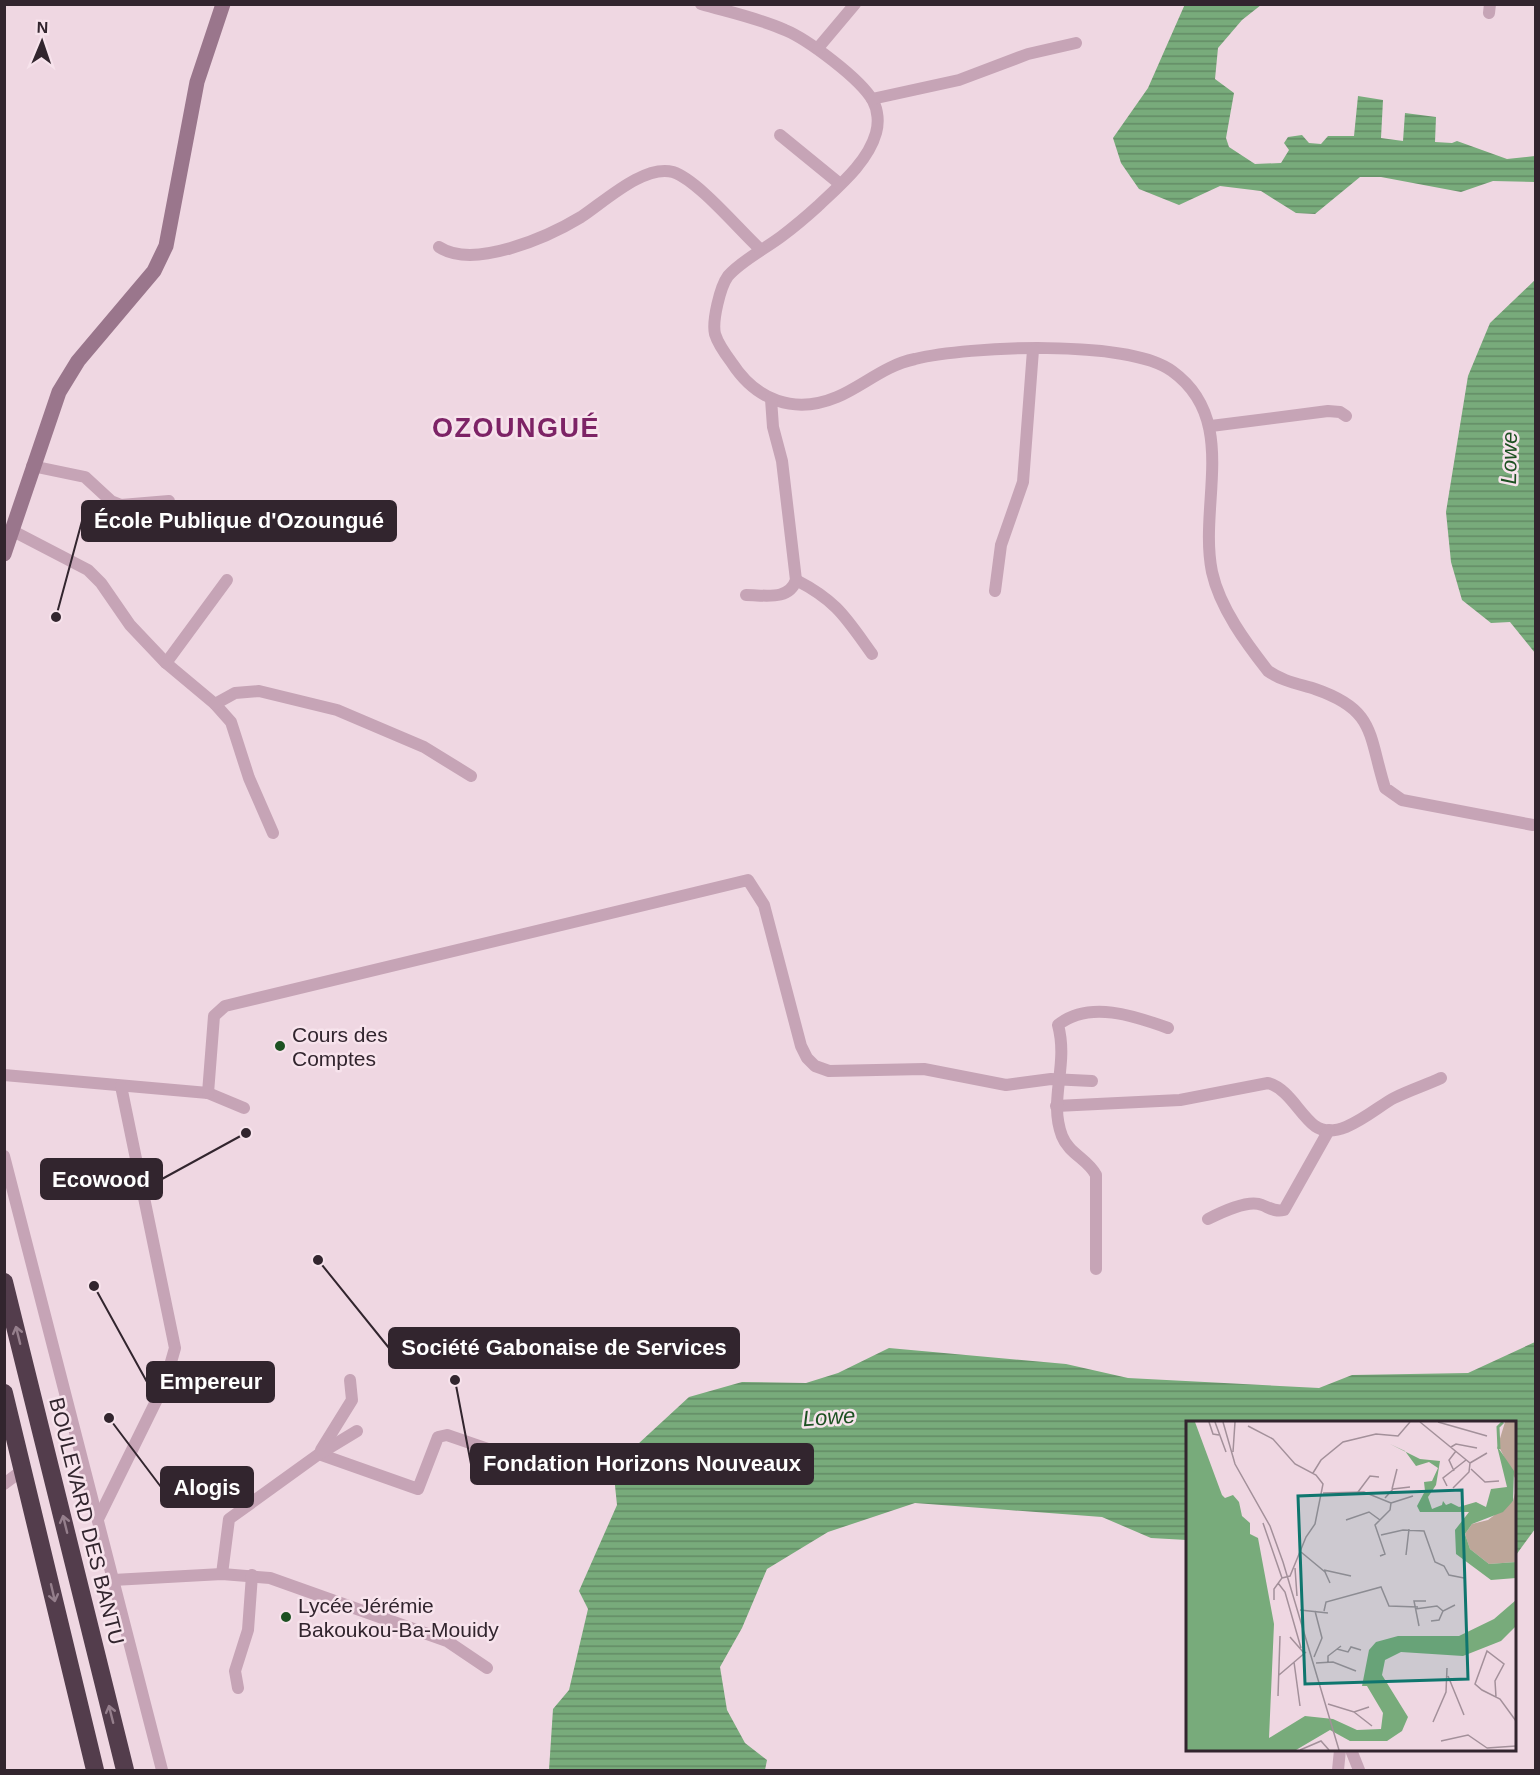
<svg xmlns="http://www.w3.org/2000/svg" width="1540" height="1775" font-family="Arial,sans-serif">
<defs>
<pattern id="water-rules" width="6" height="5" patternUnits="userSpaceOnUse" patternTransform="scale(1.5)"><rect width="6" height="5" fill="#78ab7b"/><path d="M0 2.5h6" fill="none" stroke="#638b65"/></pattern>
</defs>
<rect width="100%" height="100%" fill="#efd7e2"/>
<g fill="url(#water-rules)">
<polygon points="1185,4 1261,5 1242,20 1218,48 1215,79 1234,93 1226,138 1229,147 1255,164 1281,163 1289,150 1284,143 1288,137 1302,135 1309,143 1321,144 1328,136 1354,136 1358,96 1383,100 1381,138 1403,141 1405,113 1436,117 1435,142 1452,143 1457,141 1507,159 1535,156 1535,182 1493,181 1461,192 1381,177 1360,177 1315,214 1296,213 1261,191 1220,186 1179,205 1139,189 1121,163 1113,138 1148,88"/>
<polygon points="1535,280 1535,653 1510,622 1491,623 1462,600 1451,562 1446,512 1468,376 1490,323"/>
<polygon points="1535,1342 1535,1529 1516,1555 1514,1422 1188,1422 1187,1540 1151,1538 1102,1517 915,1503 828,1532 767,1569 742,1628 720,1667 727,1710 745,1743 767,1760 765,1770 549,1770 553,1709 569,1690 588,1609 579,1591 617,1505 614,1476 638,1444 689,1397 742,1382 806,1383 838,1373 889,1348 1066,1364 1128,1378 1319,1388 1352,1375 1468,1373"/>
</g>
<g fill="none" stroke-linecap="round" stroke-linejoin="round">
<g stroke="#c6a4b6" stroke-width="12">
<path d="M701,4C729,12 758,18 785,30C807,39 861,79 873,101C878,110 879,123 876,133C868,162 839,186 818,206C807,216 794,227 782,236C765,249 742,260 728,276C720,287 712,321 715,334C718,344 726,355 732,363C756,400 794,415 837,397C863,386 885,365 915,359C968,346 1129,339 1172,371C1240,420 1198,504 1212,572C1220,608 1246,643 1268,671C1282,681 1299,684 1315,689C1376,710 1368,734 1385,788L1402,800L1533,825"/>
<polyline points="1489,13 1490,4"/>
<polyline points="818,48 855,4"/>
<polyline points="872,99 959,80 1028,54 1076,43"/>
<polyline points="780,135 840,184"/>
<path d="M439,247C474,270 548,237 581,217C604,202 644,164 673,172C698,180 740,231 761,250"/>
<polyline points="1211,426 1328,411 1340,412 1346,416"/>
<polyline points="32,466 85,477 111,501 121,505 169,501"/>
<polyline points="11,530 88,570 101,583 130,625 166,663 215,704 231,722 249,778 273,833"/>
<path d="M796,580C837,601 846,618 872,654"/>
<polyline points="995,591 1001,545 1023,482 1033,350"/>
<path d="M746,595C765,595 789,601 796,580L782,461L773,427L771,399"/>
<polyline points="166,663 227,580"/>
<polyline points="215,704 235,693 259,691 337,710 424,747 471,776"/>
<polyline points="4,1075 208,1093 244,1108"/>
<polyline points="208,1093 214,1016 225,1006 748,880 764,905 801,1046 807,1058 815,1066 829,1071 924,1069 1006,1085 1051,1079 1092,1081"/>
<path d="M1056,1106L1180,1100L1268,1083C1289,1089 1299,1114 1315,1126C1339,1143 1376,1107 1394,1098C1410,1090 1426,1085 1441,1078"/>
<polyline points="4,1156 162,1770"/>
<path d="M1208,1219C1220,1213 1248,1199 1262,1205C1270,1208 1275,1212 1284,1210L1329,1130"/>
<path d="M1096,1269V1175C1088,1159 1069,1154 1062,1136C1048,1099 1069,1066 1058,1025C1089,1000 1135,1016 1168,1028"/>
<polyline points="321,1450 352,1400 350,1380"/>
<polyline points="319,1454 418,1489 438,1437 447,1435 543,1468"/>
<polyline points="4,1484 24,1469"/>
<polyline points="98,1519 165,1383 175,1348 121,1086"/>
<polyline points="222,1574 229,1519 319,1454 357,1431"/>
<polyline points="113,1580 222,1574 270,1578 447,1641 487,1668"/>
<polyline points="238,1688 235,1671 248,1630 252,1575"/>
<polyline points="1351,1750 1359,1770"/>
<polyline points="1338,1770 1340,1750"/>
</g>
<polyline stroke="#9a768c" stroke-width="15" points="4,554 59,392 78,361 154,271 166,246 197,82 223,4"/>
<g stroke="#533d4c" stroke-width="18">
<polyline points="4,1282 125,1770"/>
<polyline points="4,1393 95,1770"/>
</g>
</g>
<defs><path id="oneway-shaft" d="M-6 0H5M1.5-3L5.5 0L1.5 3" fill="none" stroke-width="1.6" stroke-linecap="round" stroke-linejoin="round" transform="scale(1.5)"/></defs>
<g stroke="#957f8c">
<use href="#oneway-shaft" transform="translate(18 1335) rotate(-104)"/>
<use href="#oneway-shaft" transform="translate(65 1524) rotate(-104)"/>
<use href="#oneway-shaft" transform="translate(53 1593) rotate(77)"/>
<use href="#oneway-shaft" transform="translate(111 1714) rotate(-104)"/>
</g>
<g fill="#1d5122" stroke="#f7e3ec" stroke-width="2">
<circle cx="280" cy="1046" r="6"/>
<circle cx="286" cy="1617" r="6"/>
</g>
<g text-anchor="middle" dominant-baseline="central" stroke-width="5" stroke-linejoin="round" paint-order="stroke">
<g font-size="21" fill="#32252e" stroke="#f7e3ec" text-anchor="start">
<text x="292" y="1034">Cours des<tspan x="292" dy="24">Comptes</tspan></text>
<text x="298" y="1605">Lycée Jérémie<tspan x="298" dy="24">Bakoukou-Ba-Mouidy</tspan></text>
</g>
<g font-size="21" fill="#32252e" stroke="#f7e3ec">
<text transform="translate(87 1521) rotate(76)">BOULEVARD DES BANTU</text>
</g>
<g font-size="22" font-style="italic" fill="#1d5122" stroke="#f7e3ec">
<text transform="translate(1509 458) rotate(-89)">Lowe</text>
<text transform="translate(829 1417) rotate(-4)">Lowe</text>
</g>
<g font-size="27" font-weight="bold" letter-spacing="1.5" fill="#7d2366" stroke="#f7e3ec">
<text x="516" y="428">OZOUNGUÉ</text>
</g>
</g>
<g transform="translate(1186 1421)">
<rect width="330" height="330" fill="#efd7e2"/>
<path d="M319,1H330V59L312,24ZM330,68V141L303,143L284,128L279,113L286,103L302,99L327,80Z" fill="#bda699"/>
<path d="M0,1H9L36,74L39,77L47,74L53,81L56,95L64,102V113L72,117L88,203L83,317L119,295L147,298L171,309L195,308L197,292L181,265H176L183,229L190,221L212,215H273L308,198L330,179V205L315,220L277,235L215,231L199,239L196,254L222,296L216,310L201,320H164L144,309L110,329H0ZM204,23L234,38L254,40L250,64L242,76L246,88L256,84L257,80L260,84L265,82L273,86L290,81L300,86L305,68L321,66L311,25L328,50L327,80L317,91L286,103L279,113L284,128L303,143L330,141V157L305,159L270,133L269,109L283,91H234L231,85L239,70L238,61L246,60L252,47L243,41L230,45L219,30Z" fill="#78ab7b"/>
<path fill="none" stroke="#78ab7b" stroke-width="3" d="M313,28L312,6L317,1"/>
<path fill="none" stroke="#a3909a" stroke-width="1.5" d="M23,1L27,13L33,14M29,1L40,31M37,1L49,43L84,105L97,141L153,329M234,1L284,42L283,51L267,67M252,1L301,15M62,5L87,18L109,43L130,54L137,63L129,103L120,116L104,155L96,157M265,26L270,23L291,27M47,31L49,1M284,42L301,32M285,48L299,61L313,60M268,50L263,39L270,30M127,52L135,39L157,21L190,13L212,15L224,1M261,65L257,57L280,39M206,68L211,48M172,71L184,55L193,56M137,72L178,71L205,82L204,89L189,104L199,133L194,135M199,77L207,68L224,66M205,82L227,75M160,99L183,91L194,99M77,102L96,157L88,168V179M195,114L217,109L238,110L249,141L258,145L263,154L278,157M115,131L139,151L144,162M220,134L223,108M109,147L111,175M138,149L165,155M92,162L99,171L115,227M229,188L251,185L257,190M114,189L142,192M138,190L140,181L195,166L203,185L232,186M245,200L253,199L257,190L269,184M233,205L228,180H240M104,216L118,232M151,228L162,231L165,226L175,229M128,236L136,217L129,190M108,241L114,285M142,241V235L155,225M130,242L147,241L170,250M93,254L120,231M262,255L278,294M92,275L94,215M310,276L309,260L318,243L301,230L289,263L296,269L314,278L330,300M142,283L168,291L183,286M168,291L186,305M247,301L260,271L261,247M255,320L282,314L301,327M301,327L330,325M114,329L135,320L143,329"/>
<path fill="#0f766e" fill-opacity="0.15" stroke="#0f766e" stroke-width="3" d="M276,69L282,258L119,263L112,75Z"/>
<rect width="330" height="330" fill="none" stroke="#32252e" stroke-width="3"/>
</g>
<path fill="none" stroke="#32252e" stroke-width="2" d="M56 617L82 521M246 1133L162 1179M318 1260L389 1348M94 1286L147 1382M455 1380L471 1464M109 1418L161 1487"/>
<g fill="#32252e" stroke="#f7e3ec" stroke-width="2">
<circle cx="56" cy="617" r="6"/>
<circle cx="246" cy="1133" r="6"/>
<circle cx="318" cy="1260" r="6"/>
<circle cx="94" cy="1286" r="6"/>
<circle cx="455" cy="1380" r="6"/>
<circle cx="109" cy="1418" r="6"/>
</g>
<g fill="#32252e" stroke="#32252e" stroke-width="2">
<rect x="82" y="501" width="314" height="40" rx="6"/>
<rect x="41" y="1159" width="121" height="40" rx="6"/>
<rect x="389" y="1328" width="350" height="40" rx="6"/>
<rect x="147" y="1362" width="127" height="40" rx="6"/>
<rect x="471" y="1444" width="342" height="40" rx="6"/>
<rect x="161" y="1467" width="92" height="40" rx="6"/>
</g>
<g font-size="22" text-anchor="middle" font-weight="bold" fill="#fff">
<text x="239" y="528">École Publique d'Ozoungué</text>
<text x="101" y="1187">Ecowood</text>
<text x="564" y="1355">Société Gabonaise de Services</text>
<text x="211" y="1389">Empereur</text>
<text x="642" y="1471">Fondation Horizons Nouveaux</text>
<text x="207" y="1495">Alogis</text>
</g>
<rect width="1540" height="1775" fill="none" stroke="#32252e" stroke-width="12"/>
<g transform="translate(42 42) rotate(2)" stroke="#f7e3ec" stroke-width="4.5" paint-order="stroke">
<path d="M0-4.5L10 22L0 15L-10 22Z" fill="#32252e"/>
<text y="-9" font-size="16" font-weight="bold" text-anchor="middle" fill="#32252e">N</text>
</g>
</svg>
